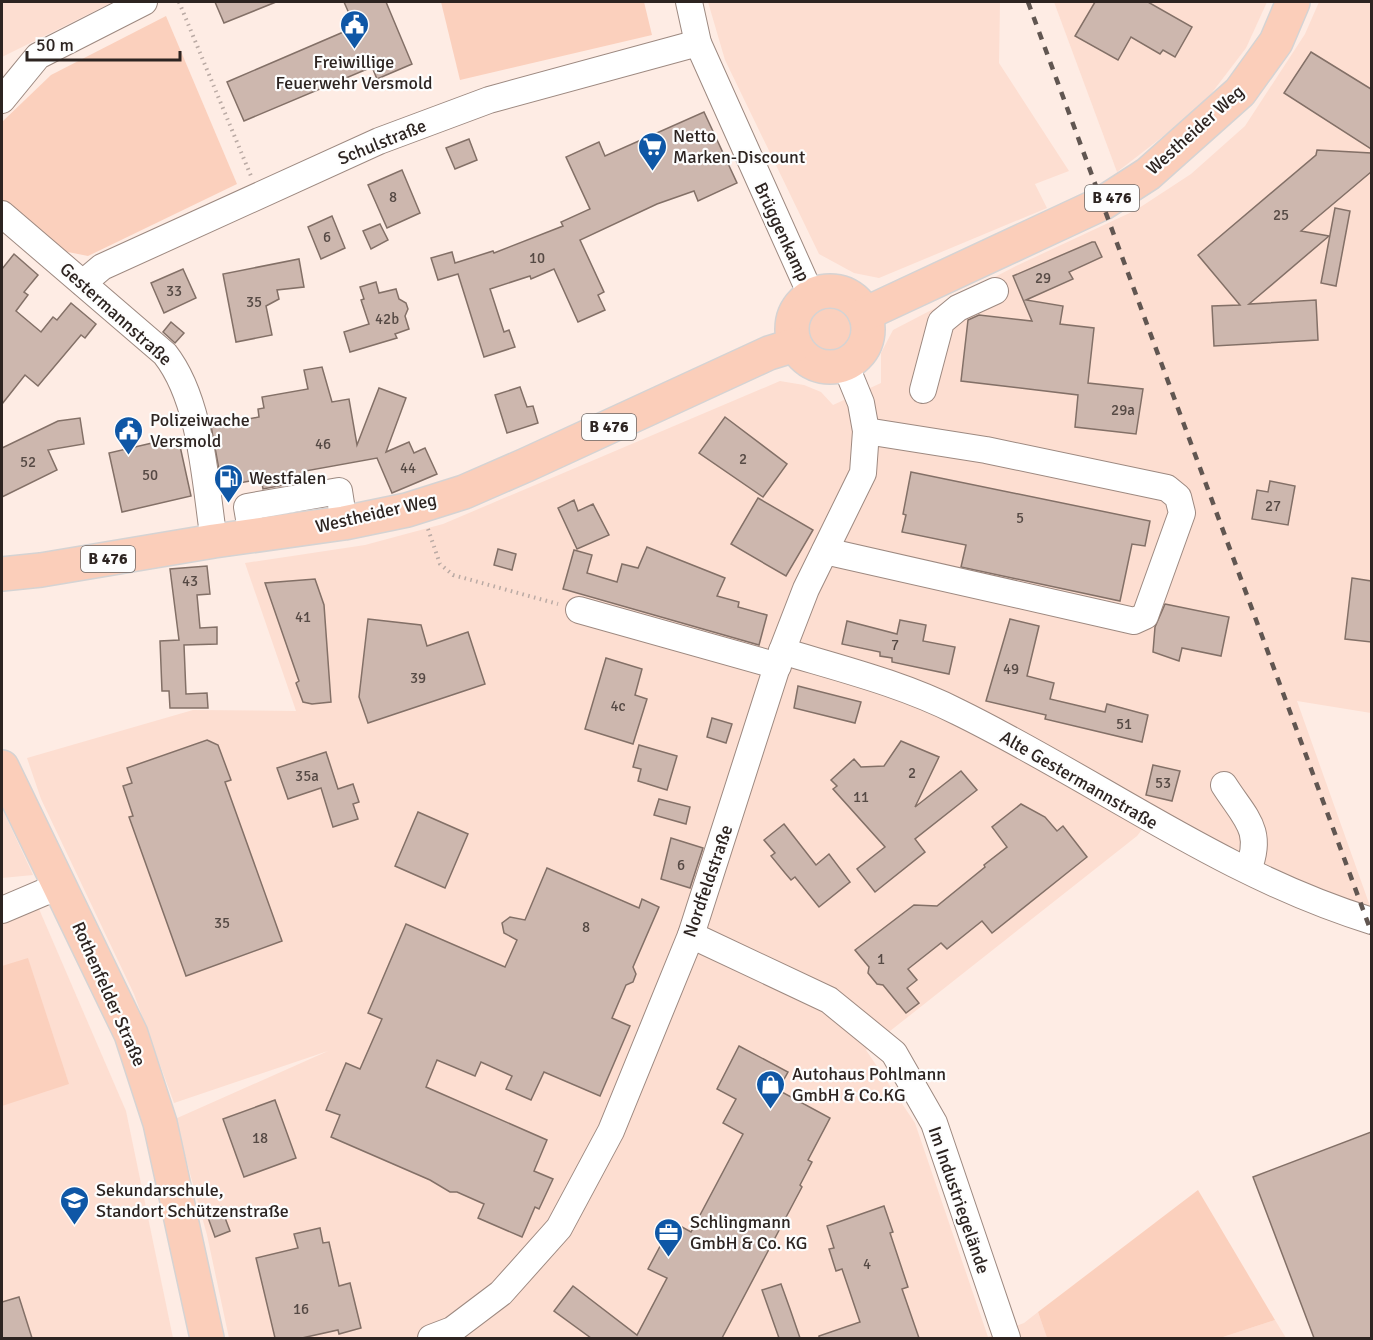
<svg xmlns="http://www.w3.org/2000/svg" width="1373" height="1340" font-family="Signika,sans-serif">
<rect width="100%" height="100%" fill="#feece4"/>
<g fill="#fdded1">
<polygon points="2,2 113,2 2,57"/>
<polygon points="708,2 1000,2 999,63 1069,171 1035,184 1047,208 879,278 854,273 819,254 725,60"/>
<polygon points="1054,2 1267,2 1246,48 1201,107 1117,172"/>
<polygon points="1319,2 1371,2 1371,713 1297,701 1371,909 1252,865 1155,813 1137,836 866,1050 915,1123 988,1337 1024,1323 1038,1312 1047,1338 229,1338 207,1235 175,1119 328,1051 174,1103 134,994 41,799 27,758 193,710 296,711 245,563 365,545 443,524 780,381 804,385 821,392 833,405 881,383 881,353 893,330 1016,266 1136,210 1191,174 1245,126 1305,34"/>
<polygon points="2,808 33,875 2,878"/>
<polygon points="39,909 126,1111 173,1338 2,1338 2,923"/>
<polygon points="1275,1320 1286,1338 1220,1338"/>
</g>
<g fill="#fbd0bd">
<polygon points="441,2 644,2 652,35 460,80"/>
<polygon points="166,16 237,184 88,256 63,251 2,201 2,122 51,75"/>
<circle cx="829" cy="329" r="23"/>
<polygon points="28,958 69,1084 2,1106 2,966"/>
<polygon points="1198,1190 1275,1320 1220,1338 1047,1338 1038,1312"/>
</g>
<g fill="#cdb7ae" stroke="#837067" stroke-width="1.5">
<polygon points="215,2 276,2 224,23"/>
<polygon points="344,2 386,2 412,64 377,79 372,67 244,121 227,82 355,27"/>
<polygon points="1095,2 1148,2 1192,27 1175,57 1163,50 1160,54 1131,37 1118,60 1075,36"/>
<polygon points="1311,52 1371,89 1371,149 1284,93"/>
<polygon points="704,112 737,183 698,201 694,191 657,204 580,240 604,292 598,295 605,310 578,322 554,269 531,279 530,276 490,289 504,332 509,330 515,347 484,357 458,274 438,280 431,258 452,252 455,263 493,251 494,253 563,226 561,222 590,209 566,157 599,142 605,156"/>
<polygon points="469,139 477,160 455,169 446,148"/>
<polygon points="1317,150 1371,153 1371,172 1301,231 1329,236 1249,304 1316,300 1318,340 1214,346 1212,306 1240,305 1198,255 1316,155"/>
<polygon points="402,170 420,213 387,228 368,185"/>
<polygon points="1335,208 1350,211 1336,286 1321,283"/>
<polygon points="332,216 345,248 321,259 308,227"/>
<polygon points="380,224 388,240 371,249 363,231"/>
<polygon points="1092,242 1095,242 1102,257 1069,272 1073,279 1026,300 1063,306 1060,324 1094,328 1088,383 1143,389 1136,434 1075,427 1078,395 961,381 968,320 979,315 1032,321 1013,276"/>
<polygon points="14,254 38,275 24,292 28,295 16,311 41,332 53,317 57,320 71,303 96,324 85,338 81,335 38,386 25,375 2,404 2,269"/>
<polygon points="299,259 304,287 277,290 279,299 266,306 272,335 236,342 223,274"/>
<polygon points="183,269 196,298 164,313 151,283"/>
<polygon points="376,282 379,293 396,289 399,299 406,303 408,309 405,316 409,329 395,334 397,338 350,352 344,332 369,324 361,300 364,299 360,287"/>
<polygon points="171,322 184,333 175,343 163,332"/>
<polygon points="322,367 332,402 349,399 357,445 379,388 406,398 386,452 409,442 414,453 425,448 437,474 392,493 377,458 305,471 306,481 263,489 261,479 222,486 211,426 259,417 258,409 264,408 262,397 308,389 304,370"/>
<polygon points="520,387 527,407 533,406 538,423 507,433 495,395"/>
<polygon points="725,417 787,464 763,497 699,453"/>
<polygon points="80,418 84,444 48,450 57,470 2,497 2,448 58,421"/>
<polygon points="178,437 191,496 122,512 109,453"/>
<polygon points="911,472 1150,521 1145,546 1132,544 1120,601 961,567 966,545 902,532 906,515 903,514"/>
<polygon points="1270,481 1295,486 1288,525 1252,519 1257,490 1268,492"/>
<polygon points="758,498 813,530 786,576 731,544"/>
<polygon points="574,500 578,511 593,504 609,535 577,549 558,508"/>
<polygon points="647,547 725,578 717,596 739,602 738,607 767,615 759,645 563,589 574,550 592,555 587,573 617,582 622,564 638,568"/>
<polygon points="498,549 516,554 512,570 494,565"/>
<polygon points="207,566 210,594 197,595 200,628 217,627 217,644 184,645 186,694 207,693 208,708 170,708 169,691 162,691 160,641 179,640 170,569"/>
<polygon points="1352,578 1371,581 1371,642 1345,639"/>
<polygon points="315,579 324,605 331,702 312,704 303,702 296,683 299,681 265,583"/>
<polygon points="1165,604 1229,617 1221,656 1182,648 1179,661 1153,652 1155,627"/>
<polygon points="368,619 421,625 427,646 468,632 485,684 368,723 359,697"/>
<polygon points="1010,619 1039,626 1027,676 1054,683 1050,699 1105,712 1107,704 1148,715 1142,742 1045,719 1046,715 986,701"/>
<polygon points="900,620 926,625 923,641 955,647 949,674 892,662 892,658 880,656 880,652 842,644 847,621 897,634"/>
<polygon points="606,658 642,669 635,695 647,699 633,744 585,729"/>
<polygon points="798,686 861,702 855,723 794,708"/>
<polygon points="712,718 732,724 726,743 707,737"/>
<polygon points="207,740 218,745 231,780 225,782 282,941 186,976 129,817 133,816 123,786 132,783 127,768"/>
<polygon points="901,741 939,757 915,807 961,771 977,790 915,839 925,852 875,892 857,869 885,847 833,789 837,786 831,780 854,759 861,767 884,766"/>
<polygon points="639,745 677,756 667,790 638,781 641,769 633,767"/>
<polygon points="326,752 338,789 353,784 359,802 353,804 358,819 333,827 321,788 288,799 277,768"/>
<polygon points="1153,765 1180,771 1172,801 1146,795"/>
<polygon points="659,799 690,807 686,824 654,815"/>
<polygon points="1021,804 1045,817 1057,831 1063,826 1087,857 992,933 982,921 947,949 941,943 908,969 917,980 907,988 919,1003 906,1013 883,985 877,984 868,973 869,967 855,950 914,905 937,906 985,867 984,865 1007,847 992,827"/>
<polygon points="418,812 468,834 445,888 395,866"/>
<polygon points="784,824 816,865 829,854 850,882 819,907 795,877 791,880 785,873 771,856 775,853 764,840"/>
<polygon points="671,838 703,848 690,888 661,879"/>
<polygon points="547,868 639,908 642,899 659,907 633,967 636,974 633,982 626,985 612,1018 630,1026 600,1096 544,1072 531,1100 506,1089 512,1076 481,1062 475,1076 437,1060 426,1087 547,1140 534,1171 553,1179 539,1209 535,1207 522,1237 478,1218 484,1204 457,1192 450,1192 430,1180 331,1137 340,1115 326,1110 346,1063 360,1069 382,1019 368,1013 406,924 505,967 517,940 504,933 502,923 510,917 525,920"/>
<polygon points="739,1046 788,1072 778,1090 830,1118 808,1160 812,1162 800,1185 802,1187 722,1338 591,1338 554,1311 573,1286 637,1335 667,1278 648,1269 673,1222 691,1232 743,1134 723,1123 736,1099 717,1089"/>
<polygon points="275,1100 296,1158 244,1177 223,1119"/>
<polygon points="1371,1132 1371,1338 1314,1338 1253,1177"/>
<polygon points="884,1206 893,1232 890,1233 908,1287 902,1289 919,1338 819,1338 819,1336 860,1322 842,1269 836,1271 829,1249 834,1248 827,1226"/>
<polygon points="221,1207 230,1231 215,1237 206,1212"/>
<polygon points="320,1228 323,1243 329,1242 339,1286 350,1283 361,1328 339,1334 338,1330 302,1338 275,1338 256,1258 298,1248 294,1234"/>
<polygon points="781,1284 790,1309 800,1338 779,1338 762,1290"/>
<polygon points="19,1297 32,1338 2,1338 2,1302"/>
</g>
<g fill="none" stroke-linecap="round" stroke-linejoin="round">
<defs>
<g id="minor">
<polyline points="689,2 698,43 811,295"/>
<polyline points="2,100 38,56 144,2"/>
<path d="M2,214L165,354C202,401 205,483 214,541"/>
<polyline points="83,283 102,267 379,141 489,100 698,43"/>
<polyline points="923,390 941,322 958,308 995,291"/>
<polyline points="252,536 247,507 339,491 344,523"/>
<polyline points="825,551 1134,621 1145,616 1182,513 1178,497 1167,488 986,450 866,431"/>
<polyline points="579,610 778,666"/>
<path d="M782,651C842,669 903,684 958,712C1097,780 1222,875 1372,921"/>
<path d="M1224,785C1245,818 1264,830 1248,870"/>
<polyline points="2,910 61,885"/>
<polyline points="691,935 829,1000 894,1053 934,1123 1007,1338"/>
<polyline points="431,1338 452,1330 501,1293 559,1228 611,1131 691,935 782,651 806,589 863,473 866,431 861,403 845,364"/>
</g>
<g id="major">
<circle cx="830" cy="329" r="38"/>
<polyline points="865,314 1103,203 1148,174 1240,92 1276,42 1293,2"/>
<polyline points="2,574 41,570 214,541 344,523 407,510 464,492 526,465 769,353 795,345"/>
<polyline points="2,767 131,1034 160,1123 207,1338"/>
</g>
</defs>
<use href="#minor" stroke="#9d8980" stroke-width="28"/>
<use href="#major" stroke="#d5d3d3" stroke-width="36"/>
<g stroke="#baaaa4" stroke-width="4" stroke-dasharray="1.5 4.5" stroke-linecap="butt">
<polyline points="179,2 251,176"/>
<polyline points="428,529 440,564 453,575 558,604"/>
</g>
<use href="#minor" stroke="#fff" stroke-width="26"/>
<use href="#major" stroke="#fbceba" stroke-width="33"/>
<polyline stroke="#615651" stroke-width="4.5" stroke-dasharray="8 8" stroke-linecap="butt" points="1028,2 1372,934"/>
</g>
<defs>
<symbol id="civic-pin" viewBox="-11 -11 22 30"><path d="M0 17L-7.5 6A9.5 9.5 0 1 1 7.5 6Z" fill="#0f57a6" stroke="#fdfdfd"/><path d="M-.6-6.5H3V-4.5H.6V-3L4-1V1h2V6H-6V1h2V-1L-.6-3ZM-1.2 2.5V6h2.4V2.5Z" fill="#fff"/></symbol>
<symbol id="supermarket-pin" viewBox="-11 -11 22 30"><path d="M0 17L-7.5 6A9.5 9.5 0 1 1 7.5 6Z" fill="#0f57a6" stroke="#fdfdfd"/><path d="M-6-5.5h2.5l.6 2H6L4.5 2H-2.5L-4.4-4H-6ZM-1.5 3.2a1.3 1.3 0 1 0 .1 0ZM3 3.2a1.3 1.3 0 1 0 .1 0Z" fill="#fff"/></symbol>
<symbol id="fuel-pin" viewBox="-11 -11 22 30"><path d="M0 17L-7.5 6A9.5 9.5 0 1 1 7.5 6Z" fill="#0f57a6" stroke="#fdfdfd"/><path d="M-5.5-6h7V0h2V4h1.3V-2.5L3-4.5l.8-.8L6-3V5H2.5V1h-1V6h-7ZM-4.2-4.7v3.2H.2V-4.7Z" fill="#fff"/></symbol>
<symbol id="shop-pin" viewBox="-11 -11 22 30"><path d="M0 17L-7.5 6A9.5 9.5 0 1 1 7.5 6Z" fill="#0f57a6" stroke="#fdfdfd"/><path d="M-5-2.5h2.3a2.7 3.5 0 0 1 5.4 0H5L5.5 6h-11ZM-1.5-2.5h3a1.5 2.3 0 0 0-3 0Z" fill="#fff"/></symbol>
<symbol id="school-pin" viewBox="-11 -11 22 30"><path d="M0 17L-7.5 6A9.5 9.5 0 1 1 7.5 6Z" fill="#0f57a6" stroke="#fdfdfd"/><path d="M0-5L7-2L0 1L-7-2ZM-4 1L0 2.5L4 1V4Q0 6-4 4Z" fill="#fff"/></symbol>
<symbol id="office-pin" viewBox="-11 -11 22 30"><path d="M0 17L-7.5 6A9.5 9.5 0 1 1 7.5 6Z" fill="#0f57a6" stroke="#fdfdfd"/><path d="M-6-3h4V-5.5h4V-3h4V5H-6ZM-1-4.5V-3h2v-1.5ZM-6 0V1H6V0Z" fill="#fff"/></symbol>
</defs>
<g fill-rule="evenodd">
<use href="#civic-pin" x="338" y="8" width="33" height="45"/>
<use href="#supermarket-pin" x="636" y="130" width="33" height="45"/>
<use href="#civic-pin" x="112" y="414" width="33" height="45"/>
<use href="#fuel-pin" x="212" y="462" width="33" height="45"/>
<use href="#shop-pin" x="754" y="1068" width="33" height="45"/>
<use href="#school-pin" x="58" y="1184" width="33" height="45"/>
<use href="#office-pin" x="652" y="1216" width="33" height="45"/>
</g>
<g text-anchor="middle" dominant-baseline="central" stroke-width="4.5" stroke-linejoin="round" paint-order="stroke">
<g font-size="15" fill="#554944">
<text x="393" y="197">8</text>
<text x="1281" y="215">25</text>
<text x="327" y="237">6</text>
<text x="537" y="258">10</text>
<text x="1043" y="278">29</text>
<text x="174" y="291">33</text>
<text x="254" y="302">35</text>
<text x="387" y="319">42b</text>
<text x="1123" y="410">29a</text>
<text x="323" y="444">46</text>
<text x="743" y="459">2</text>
<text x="28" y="462">52</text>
<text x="408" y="468">44</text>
<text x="150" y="475">50</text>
<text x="1273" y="506">27</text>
<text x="1020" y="518">5</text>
<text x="190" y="581">43</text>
<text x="303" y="617">41</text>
<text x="895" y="645">7</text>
<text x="1011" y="669">49</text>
<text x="418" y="678">39</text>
<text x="618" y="706">4c</text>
<text x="1124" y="724">51</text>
<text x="912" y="773">2</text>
<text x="307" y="776">35a</text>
<text x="1163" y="783">53</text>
<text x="861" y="797">11</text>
<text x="681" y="865">6</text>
<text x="222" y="923">35</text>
<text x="586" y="927">8</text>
<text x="881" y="959">1</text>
<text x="260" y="1138">18</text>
<text x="867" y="1264">4</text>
<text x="301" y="1309">16</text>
</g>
<g fill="#fdfdfd" stroke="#6b6563" stroke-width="1.5">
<rect x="1085" y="185" width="54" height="26" rx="4.5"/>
<rect x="582" y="414" width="54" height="26" rx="4.5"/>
<rect x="81" y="546" width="54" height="26" rx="4.5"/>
</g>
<g font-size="16" font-weight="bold" fill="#2d2421">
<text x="1112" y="198">B 476</text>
<text x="609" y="427">B 476</text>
<text x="108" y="559">B 476</text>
</g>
<g font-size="18" fill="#2d2421" stroke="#fdfdfd" text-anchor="start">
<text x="354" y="62" text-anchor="middle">Freiwillige<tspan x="354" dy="21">Feuerwehr Versmold</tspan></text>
<text x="673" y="136">Netto<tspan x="673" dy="21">Marken-Discount</tspan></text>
<text x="150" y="420">Polizeiwache<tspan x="150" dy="21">Versmold</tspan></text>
<text x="249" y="478">Westfalen</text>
<text x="792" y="1074">Autohaus Pohlmann<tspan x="792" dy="21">GmbH &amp; Co.KG</tspan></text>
<text x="96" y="1190">Sekundarschule,<tspan x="96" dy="21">Standort Schützenstraße</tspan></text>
<text x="690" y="1222">Schlingmann<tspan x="690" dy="21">GmbH &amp; Co. KG</tspan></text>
</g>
<g font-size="18" fill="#2d2421" stroke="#fdfdfd">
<text transform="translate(1195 130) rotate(-42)">Westheider Weg</text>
<text transform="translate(382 142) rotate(-22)">Schulstraße</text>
<text transform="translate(782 232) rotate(65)">Brüggenkamp</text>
<text transform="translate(116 314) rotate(42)">Gestermannstraße</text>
<text transform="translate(376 513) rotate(-13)">Westheider Weg</text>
<text transform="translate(1079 780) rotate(30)">Alte Gestermannstraße</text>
<text transform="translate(708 881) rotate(-71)">Nordfeldstraße</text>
<text transform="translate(109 994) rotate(66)">Rothenfelder Straße</text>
<text transform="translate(959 1200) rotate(71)">Im Industriegelände</text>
</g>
</g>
<rect width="1373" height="1340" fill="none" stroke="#2d2421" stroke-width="6"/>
<path d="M27 51v9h153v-9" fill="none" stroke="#2d2421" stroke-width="3"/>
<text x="36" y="51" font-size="18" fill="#2d2421" stroke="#fdfdfd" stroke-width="4.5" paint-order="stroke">50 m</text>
</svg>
